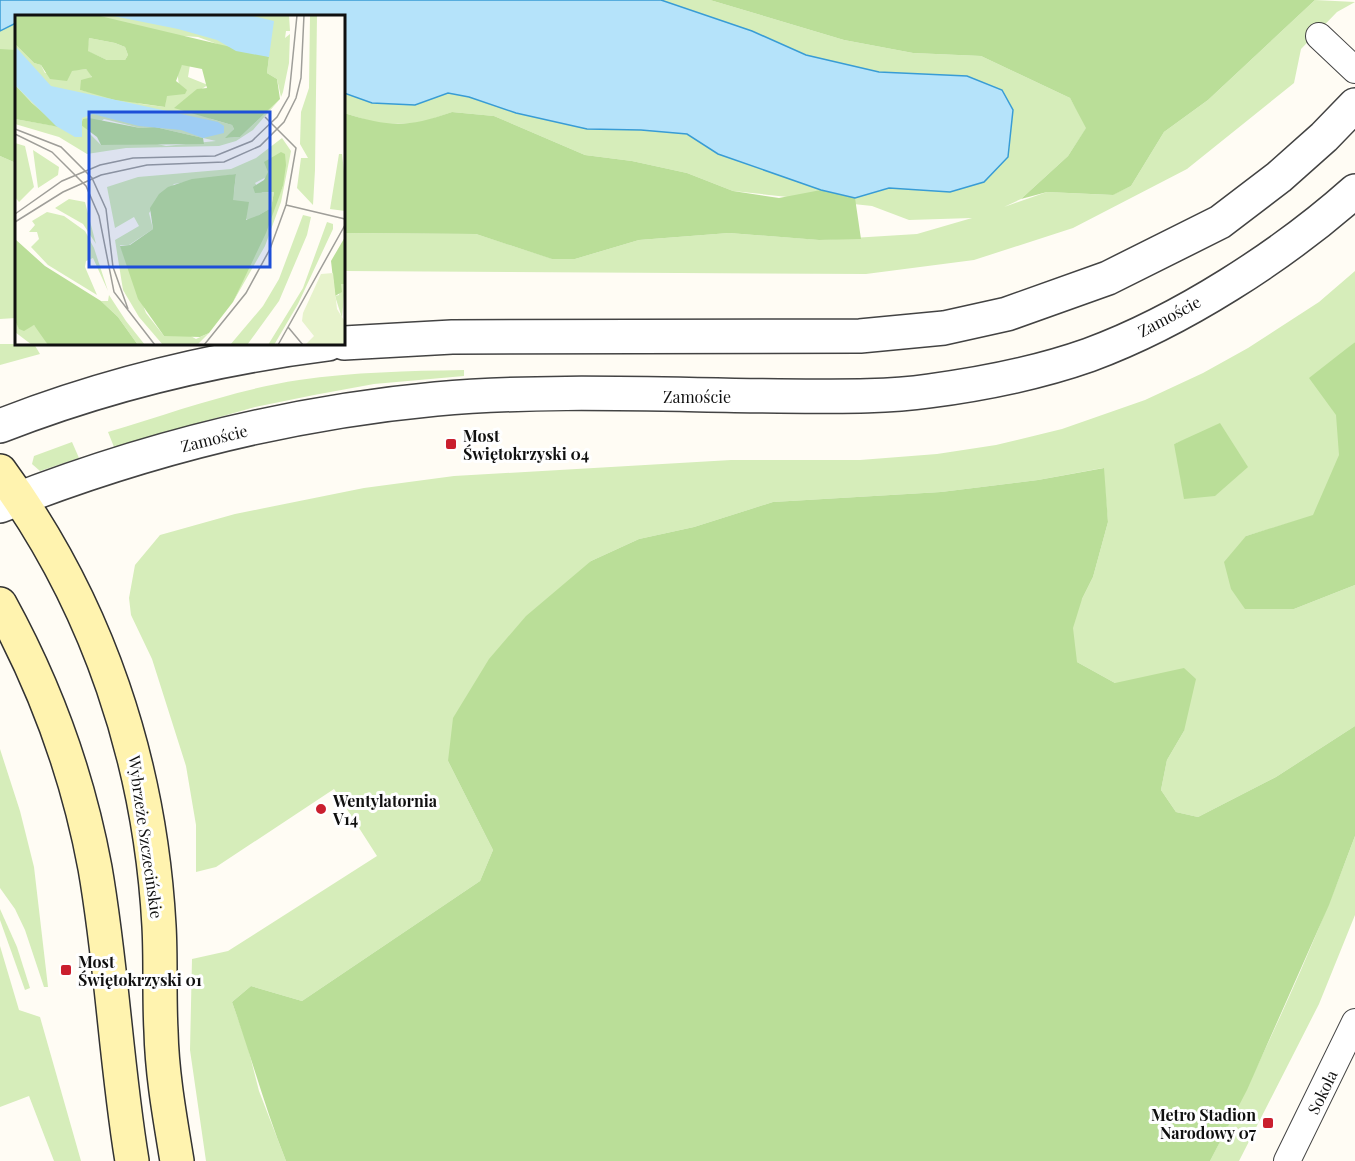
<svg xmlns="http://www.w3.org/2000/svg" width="1355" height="1161" font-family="'Playfair Display',serif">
<rect width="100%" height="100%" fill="#fffcf4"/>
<g fill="#d6edba" fill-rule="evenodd">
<polygon points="161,0 710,0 844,40 913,53 981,56 1070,98 1087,127 1068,156 1021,199 1004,207 1047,192 1112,195 1131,186 1164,132 1208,100 1315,0 1355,2 1337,12 1301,49 1294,83 1187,169 1073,228 974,260 866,274 344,271 344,233 476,234 553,259 575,259 639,240 729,233 820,240 917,234 972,218 909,220 872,206 733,191 687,173 632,161 585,155 494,116 452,112 420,123 380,124 344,113 344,16 154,16"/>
<polygon points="0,19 16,19 16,50 0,59"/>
<polygon points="0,156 16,163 16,318 0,319"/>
<path d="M1355,271V342L1329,365L1355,480L1313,516L1246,536L1294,609L1355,585V726L1276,777L1198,817L1176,812L1161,790L1167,760L1184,731L1115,683L1077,662L957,693L1082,599L1093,577L1108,522L1103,468L1038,480L941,492L773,502L694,527L639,539L591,561L448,761L493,850L480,881L302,1001L251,986L232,1002L247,1044L259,1091L286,1161H206L190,1050L192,959L228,951L377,856L334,789L216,867L196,872V825L186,766L152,659L131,615L129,598L135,565L160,535L235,514L364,488L454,476L731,460H860L937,454L996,445L1062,429L1145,400L1203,373L1248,348L1319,302ZM1195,436L1215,496L1174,444Z"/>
<polygon points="0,344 34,344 40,354 0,365"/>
<path d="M464,370V376L374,384L314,395L255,407L114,447L108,432C171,413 234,390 299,380C354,372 408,371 464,370Z"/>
<polygon points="72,442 79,458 40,471 32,464 34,456"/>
<polygon points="0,749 20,811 34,867 48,987 44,987 25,930 15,909 0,888"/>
<path d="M1355,836V915L1319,1004L1239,1161H1210C1264,1056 1314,947 1355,836Z"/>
<polygon points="0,909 17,947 30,988 25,990 0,920"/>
<polygon points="0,946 19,1010 40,1017 81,1161 54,1161 29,1096 0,1107"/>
</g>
<g fill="#bade98">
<polygon points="710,0 1315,0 1208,100 1164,132 1131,186 1113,195 1047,192 1021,199 1068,156 1086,128 1070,98 981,56 913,53 844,40"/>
<polygon points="0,49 16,50 16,163 0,156"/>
<path d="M452,112L494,116L585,155L632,161L687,173L733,191L779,198L821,190L855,198L861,239L819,240L729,233L639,240L575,259H552L476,234L344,233V113C390,127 406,128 452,112Z"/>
<polygon points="1355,342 1355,585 1294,609 1245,609 1231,589 1224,562 1246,536 1313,515 1339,455 1336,415 1309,378"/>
<polygon points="1220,423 1248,467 1215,496 1184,499 1174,444"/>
<path d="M1104,468L1108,522L1093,577L1082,599L1073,628L1077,662L1115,683L1184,668L1196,679L1184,731L1167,760L1161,790L1176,812L1198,817L1276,777L1355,726V836L1329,905L1247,1090L1210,1161H286C265,1109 251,1055 232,1002L251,986L302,1001L480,881L493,850L448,761L453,718L489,659L526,616L591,561L639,539L694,527L773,502L941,492L1038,480Z"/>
</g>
<polygon fill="#b5e3fa" stroke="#389cd5" stroke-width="1.5" points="0,0 661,0 752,31 806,55 879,72 967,76 1002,90 1013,110 1008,157 984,182 950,192 889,188 855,198 821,190 718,154 687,134 641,130 587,129 516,113 469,97 448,93 415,105 372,103 344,93 344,16 16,16 16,23 0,31"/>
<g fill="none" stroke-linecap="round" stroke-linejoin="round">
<defs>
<g id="minor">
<polyline points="1319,36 1355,70"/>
<polyline points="1287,1161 1355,1022"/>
</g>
<g id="tertiary">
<polyline points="344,343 452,337 860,336 944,328 1007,314 1108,278 1220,222 1279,177 1324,137 1355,105"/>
<path d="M0,426C105,385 217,358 328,344"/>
<path d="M0,506C139,451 287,413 436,399C549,389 665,395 779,396C828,396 880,398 929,391C982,384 1038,373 1089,355C1181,321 1282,256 1355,191"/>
</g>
<g id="secondary">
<path d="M0,471C98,604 150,762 159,926C161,961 159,996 161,1031C162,1075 170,1118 177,1161"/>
<path d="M0,604C45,686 78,776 95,868C112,965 116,1064 132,1161"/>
</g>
</defs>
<use href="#minor" stroke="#434343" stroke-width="28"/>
<use href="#tertiary" stroke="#434343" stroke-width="36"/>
<use href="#secondary" stroke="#323232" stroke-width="36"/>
<use href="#minor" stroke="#fff" stroke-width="26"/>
<use href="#tertiary" stroke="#fff" stroke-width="33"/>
<use href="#secondary" stroke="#fff3af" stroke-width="33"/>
</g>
<g fill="#ca1f2e" stroke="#fff" stroke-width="2">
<rect x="445" y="438" width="12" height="12" rx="3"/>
<circle cx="321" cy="809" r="6"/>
<rect x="60" y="964" width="12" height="12" rx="3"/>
<rect x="1262" y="1117" width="12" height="12" rx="3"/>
</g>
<g text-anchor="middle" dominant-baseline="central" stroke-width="6" stroke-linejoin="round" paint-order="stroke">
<g font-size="16" fill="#101010" stroke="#fff">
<text transform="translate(1169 316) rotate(-28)">Zamoście</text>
<text x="697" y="396">Zamoście</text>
<text transform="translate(214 438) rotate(-14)">Zamoście</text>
<text transform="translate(146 837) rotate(82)">Wybrzeże Szczecińskie</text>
<text transform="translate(1322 1092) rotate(-64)">Sokola</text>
</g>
<g font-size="16" font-weight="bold" fill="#101010" stroke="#fff" text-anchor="start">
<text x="463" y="435">Most<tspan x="463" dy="18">Świętokrzyski 04</tspan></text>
<text x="333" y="800">Wentylatornia<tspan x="333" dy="18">V14</tspan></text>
<text x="78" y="961">Most<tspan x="78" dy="18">Świętokrzyski 01</tspan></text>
<text x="1256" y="1114" text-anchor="end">Metro Stadion<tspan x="1256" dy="18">Narodowy 07</tspan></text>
</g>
</g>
<g transform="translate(15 15)">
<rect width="330" height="330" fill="#fffcf4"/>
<path d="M73,0H274L275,16H271L270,23L275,19L274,48L268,77L266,82L262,64L252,58L254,42L221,36L183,22L153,20ZM302,0L300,155L298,190L282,173L286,143H293L285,129L286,97L294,73L295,1ZM74,23L100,28L110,32L113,40L110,45H92L72,36ZM0,29L19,48L26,50L30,58L71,54L77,61L65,75L127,89L150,92L151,81L164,71L162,55L167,50H175L173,62L193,70L177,80L196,104L217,110L219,114L212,123L225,122L265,84L238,115L221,126L204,131L111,133L72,139L44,122L0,109V104L40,111L0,70ZM89,104L125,113L140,112L201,126L151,131L138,128L86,130L73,117ZM267,123L276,136L266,187L250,231L218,287L268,171L255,160L240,168L247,178L259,177L256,193L234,206L229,202L232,194L229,188L181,195L219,177L221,159L159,169L134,198L138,214L114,230H105L131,298L149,321L172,319L181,324L194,318L182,330H148L124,302L108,275L100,225L124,211L119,202L100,213L92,172L123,162L216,154L241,143ZM0,128L10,131L19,172L4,187L0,182ZM18,135L44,152L43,160L23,173ZM324,139H327L330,165V196L315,194ZM54,184L70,187L81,229L68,209L40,193ZM32,197L49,201L70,216L79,233L93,276L78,243L71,246L70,252L82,280L33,250L16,232L24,224L22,217H14L20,210L17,206ZM288,200L296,202L292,220L264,286L232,330H215L248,291L264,264ZM312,207L318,209V214L283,289L259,330H253L288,273ZM326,268L330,269L327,303L320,281L324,280ZM94,280L111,306L130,330H123L103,302L86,286H93ZM0,306L4,313L19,310L25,315L33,330H17L0,317Z" fill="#d6edba" fill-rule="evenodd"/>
<path d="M0,0L85,1L249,40L254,42L252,58L262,64L265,84L225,122L210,123L219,114L217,110L159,93L182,74L192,73L187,54L167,50L161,66L172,75L170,79L152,81L150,92L100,85L65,75L66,65L77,62L71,54L57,56L52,66L35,64L26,50L19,48L0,29ZM74,23L100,28L110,32L113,40L110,45H92L73,36ZM0,70L17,88L44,112L0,104ZM74,103L125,113L140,112L188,123L189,129L86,130L82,122L66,110L68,104ZM266,137L270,139L271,150L268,171L251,218L218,287L194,318L185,322L149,321L123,284L105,231L115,230L138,214L135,193L144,179L153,172L177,164L221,159L218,185L234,187L231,205L244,200L256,193L259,177L240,178L238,172L249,165L253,157L249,147ZM330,222V269H326L327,277L320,281L316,246ZM0,224L30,251L86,286L103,302L123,330H33L19,310L9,316L4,314L0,306Z" fill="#bade98" fill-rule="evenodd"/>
<path d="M318,258L322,294L330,307V330H290L299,321L287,306L288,298L306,259Z" fill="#e7f3cc"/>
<path d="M93,0H234L259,6L254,42L221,36L202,25L163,14ZM0,31L36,71L203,107L209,111V118L188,123L166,115L124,111L78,99L67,103V122H60L41,111L0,70Z" fill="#b5e3fa"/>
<path fill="none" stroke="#9f9e99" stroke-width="1.5" d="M0,114L46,132L77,163L91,194L98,252L113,294M0,119L37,137L71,171L84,201L99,277L140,330M271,190L330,204M0,199L47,166L85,150L118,143L200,141L237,126L262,102L274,81L282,0M0,207L48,177L86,160L132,150L209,147L245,131L269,107L281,83L286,63L289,0M273,312L288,330M189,330L231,278L255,234L271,190L281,133L250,102M263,330L330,210"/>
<path fill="#1d4ed8" fill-opacity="0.15" stroke="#1d4ed8" stroke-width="3" d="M74,97H255V252H74Z"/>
<rect width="330" height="330" fill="none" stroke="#101010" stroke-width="3"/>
</g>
</svg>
